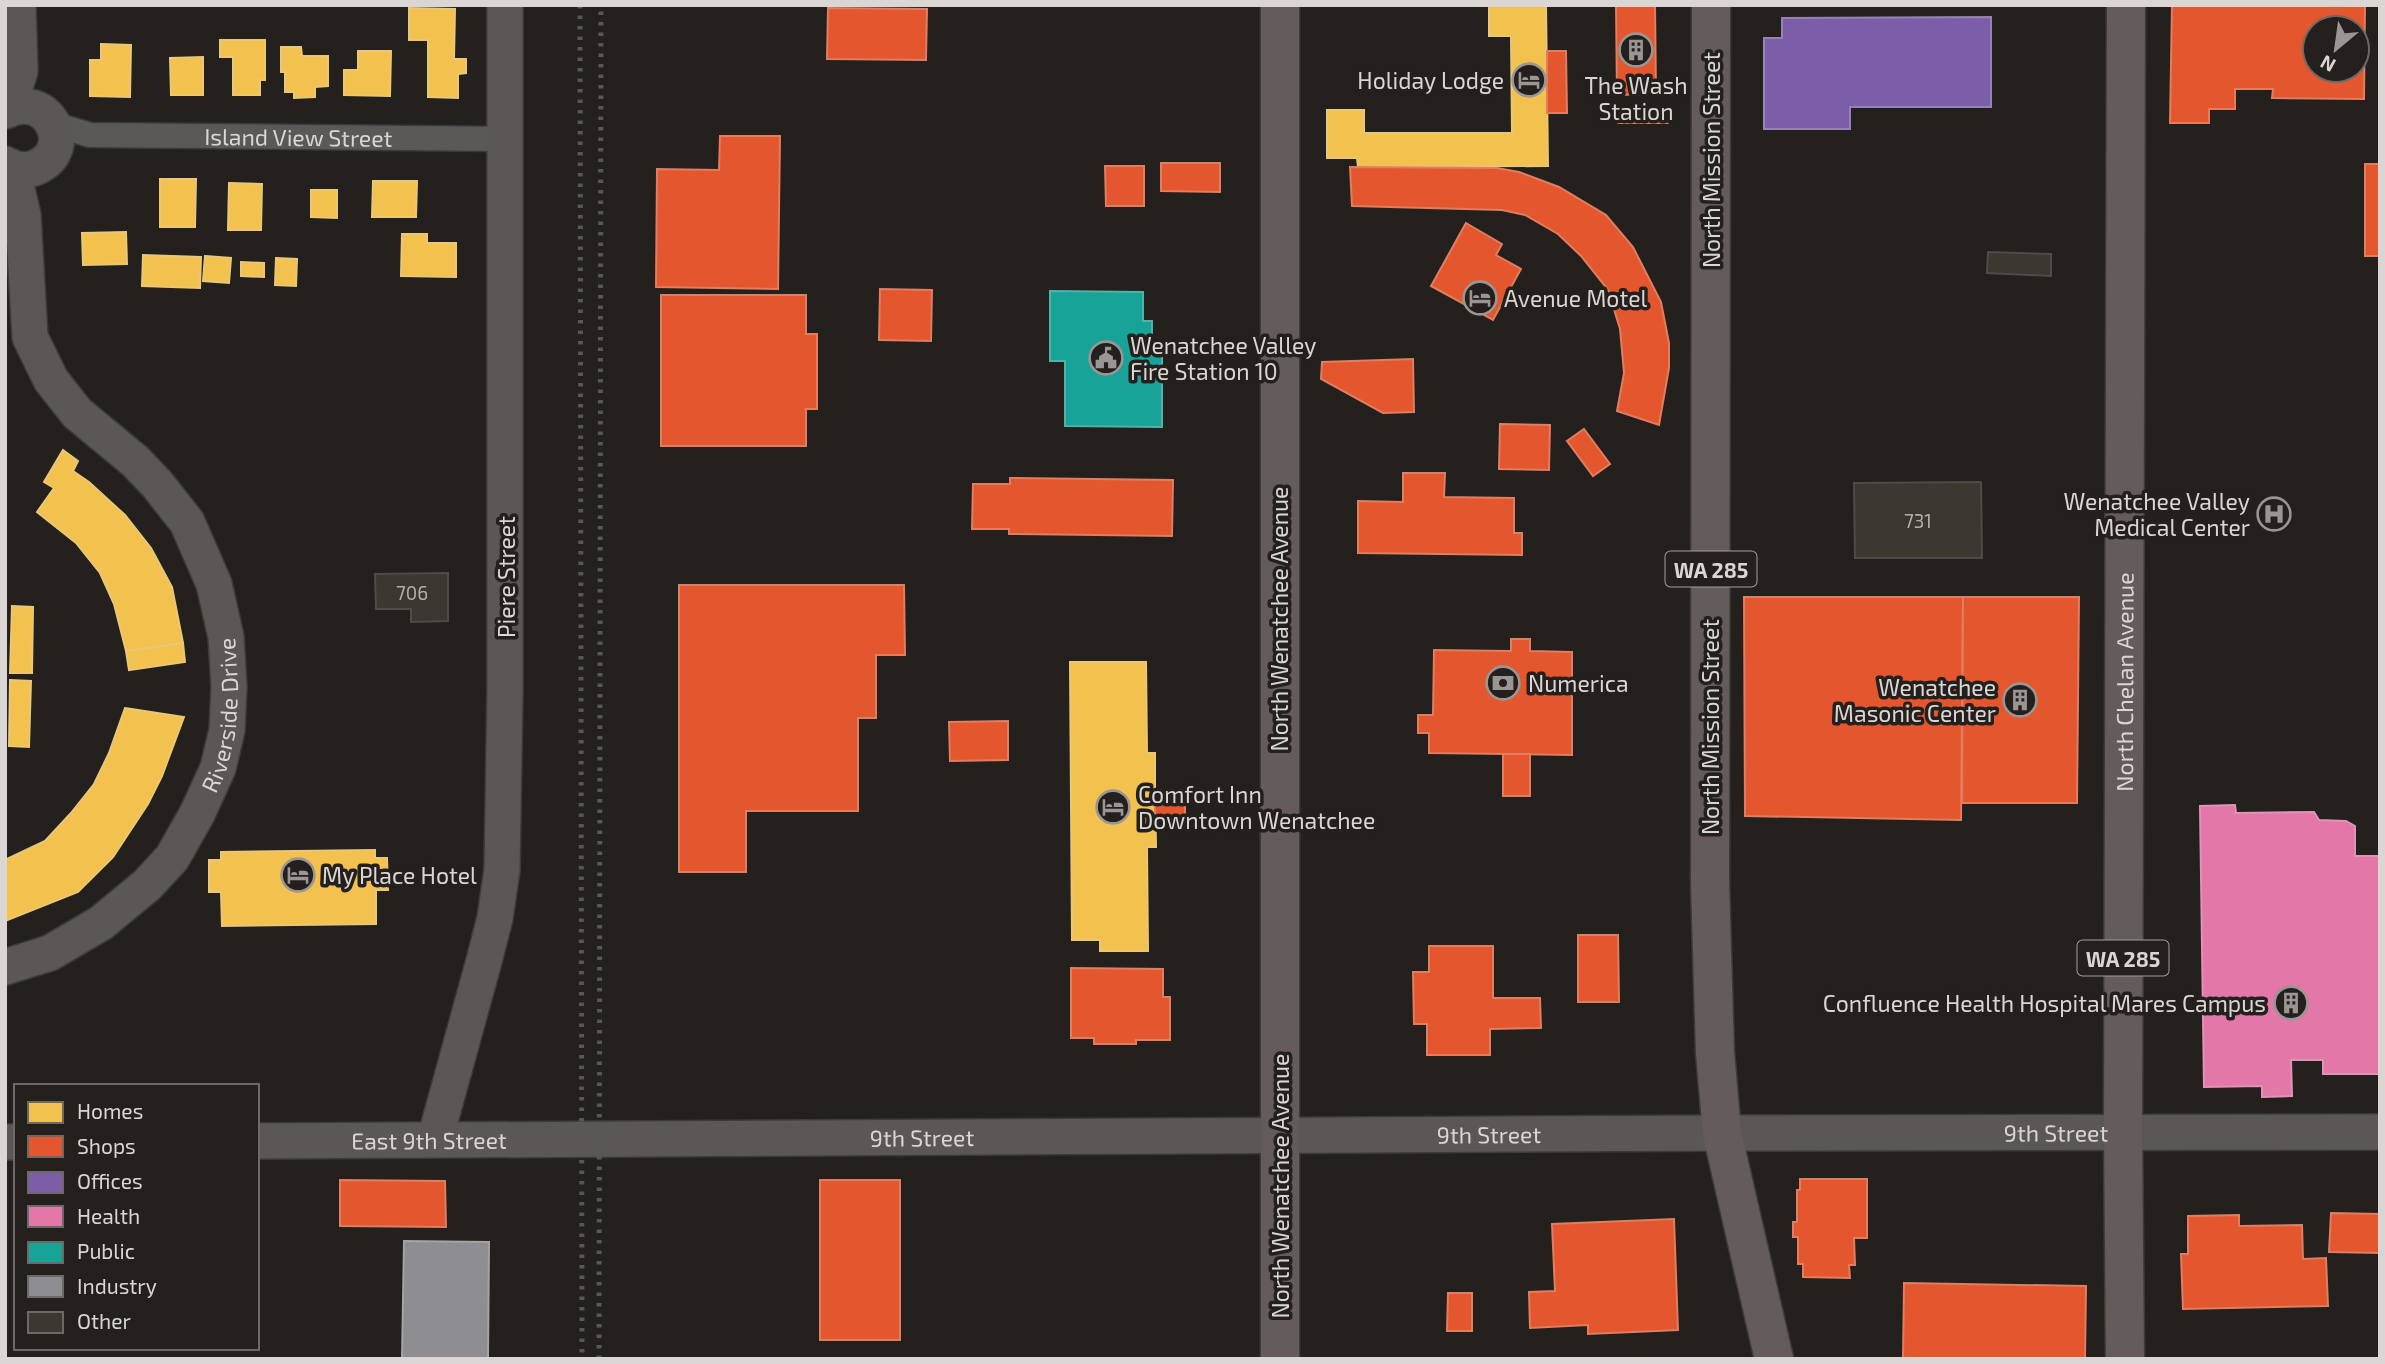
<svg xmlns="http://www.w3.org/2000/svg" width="2385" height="1364" font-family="'Exo 2',sans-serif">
<rect width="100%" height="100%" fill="#23201e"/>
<g fill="#f2c14e" stroke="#eac776" stroke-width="2">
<polygon points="1489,5 1546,5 1548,166 1358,167 1357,158 1327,158 1327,110 1364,110 1364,133 1512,133 1511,36 1489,36"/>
<polygon points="409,8 455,9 454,59 466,59 466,73 458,74 458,98 428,97 428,40 409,40"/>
<polygon points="220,40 265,40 265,80 260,80 260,95 233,95 233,57 220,57"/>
<polygon points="101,44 131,45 130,97 90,96 90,60 101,60"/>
<polygon points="281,47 301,47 302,56 328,56 328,86 315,87 315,97 294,98 294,92 285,92 285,72 281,72"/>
<polygon points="358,51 391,51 390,96 344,95 344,70 358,70"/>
<polygon points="203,57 203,95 171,95 170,58"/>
<polygon points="160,179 196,179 195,227 160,227"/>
<polygon points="373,181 417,181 416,217 372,217"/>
<polygon points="229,183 262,184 261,230 228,230"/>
<polygon points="311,190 337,190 337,218 311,217"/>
<polygon points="126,232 127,264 83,265 82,233"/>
<polygon points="402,234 427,234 427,243 456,243 456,277 401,276"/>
<polygon points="143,255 201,257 200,288 142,286"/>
<polygon points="205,256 231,258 229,283 203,281"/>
<polygon points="276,258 297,259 296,286 275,285"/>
<polygon points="241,262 264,263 264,277 241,276"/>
<polygon points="63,450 78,461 73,471 89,482 125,515 151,548 172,587 183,643 126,651 114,604 100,573 76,543 37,512 54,488 44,482"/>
<polygon points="12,606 33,607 32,673 10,673"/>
<polygon points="183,643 185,662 129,670 126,651"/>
<polygon points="1070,662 1146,662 1147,753 1155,753 1155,790 1156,847 1147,847 1148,951 1100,951 1100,940 1072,940"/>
<polygon points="10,680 31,681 29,747 9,746"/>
<polygon points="125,708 184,717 162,776 148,804 113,857 78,892 5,921 5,860 45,841 71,813 94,784 109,753"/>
<polygon points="375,850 375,858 387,858 388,890 376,890 376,924 222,926 221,892 209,892 209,860 221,860 221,852"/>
</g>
<g fill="#e4572e" stroke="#e17d60" stroke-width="2" fill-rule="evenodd">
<polygon points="1616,5 1655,5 1656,94 1617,95"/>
<path d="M2172,5H2365L2364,99L2272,98L2273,89H2235V109H2209V123H2170ZM2315,28H2357V70H2315Z"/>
<polygon points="828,8 927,9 926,60 827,59"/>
<polygon points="1547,51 1566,51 1567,113 1547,113"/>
<polygon points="1618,107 1667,107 1668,123 1618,123"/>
<polygon points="720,136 780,136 778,289 656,287 657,169 719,170"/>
<polygon points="1161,163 1220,163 1220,192 1161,191"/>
<rect x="2365" y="164" width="15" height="92"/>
<polygon points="1105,166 1144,166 1144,206 1106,206"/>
<polygon points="1350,167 1497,168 1519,172 1559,187 1606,215 1633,247 1661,302 1669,343 1669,368 1659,425 1617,411 1624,373 1620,329 1608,290 1581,256 1558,234 1525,215 1502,210 1352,206"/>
<polygon points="1466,223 1502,244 1496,255 1521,269 1493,320 1431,286"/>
<polygon points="880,289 932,290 931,341 879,340"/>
<polygon points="661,295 806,295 806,334 817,334 817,409 806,409 806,446 661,446"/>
<polygon points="1413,359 1414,412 1383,413 1321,379 1322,362"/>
<polygon points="1500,424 1550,425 1549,470 1499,469"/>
<polygon points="1584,429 1610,464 1593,476 1567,441"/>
<polygon points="1403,473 1445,473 1444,497 1514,498 1514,533 1522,533 1522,555 1358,553 1358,501 1403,502"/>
<polygon points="1010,478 1173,480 1172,536 1009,534 1009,529 972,529 973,484 1010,484"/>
<polygon points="679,585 904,585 905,655 876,655 876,718 858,718 858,811 746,811 746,872 679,872"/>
<polygon points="1744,597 1963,597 1961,820 1745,816"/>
<polygon points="1963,597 2079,597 2077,803 1962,803"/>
<polygon points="1511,639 1530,639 1530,651 1572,652 1572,755 1429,753 1429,733 1418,733 1418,715 1433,715 1434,650 1511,651"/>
<polygon points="1008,721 1008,760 950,761 949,722"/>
<rect x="1503" y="754" width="27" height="42"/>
<rect x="1155" y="790" width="30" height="34"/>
<polygon points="1578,935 1618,935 1619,1002 1578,1002"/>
<polygon points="1429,946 1493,946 1493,998 1540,998 1541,1028 1490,1029 1490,1055 1427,1055 1427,1024 1414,1024 1413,972 1429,972"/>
<polygon points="1071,968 1163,969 1163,997 1170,997 1170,1040 1136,1040 1136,1044 1094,1044 1094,1038 1071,1038"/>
<polygon points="1800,1179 1867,1179 1867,1238 1854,1238 1855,1265 1849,1265 1850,1278 1803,1277 1803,1264 1798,1264 1798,1237 1793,1237 1793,1222 1797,1222 1797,1190 1800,1190"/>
<polygon points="340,1180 445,1181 446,1227 340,1226"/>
<rect x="820" y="1180" width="80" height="160"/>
<polygon points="2331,1213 2380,1214 2380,1253 2329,1252"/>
<polygon points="2239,1215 2239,1226 2302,1225 2303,1259 2326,1258 2328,1306 2183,1309 2181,1254 2188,1254 2188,1216"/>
<polygon points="1674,1219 1678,1330 1588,1334 1588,1325 1530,1328 1529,1292 1555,1291 1552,1224"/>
<polygon points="1904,1283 2086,1286 2085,1359 1903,1359"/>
<polygon points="1448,1293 1472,1293 1472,1331 1447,1331"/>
</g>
<polygon fill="#7b5ea7" stroke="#9782b4" stroke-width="2" points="1991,17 1991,107 1850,107 1850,129 1764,129 1764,38 1782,38 1782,18"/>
<polygon fill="#e377a8" stroke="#e094b5" stroke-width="2" points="2235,805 2236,813 2314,812 2319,820 2346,821 2355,826 2355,856 2379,856 2380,1074 2323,1074 2323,1060 2291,1060 2292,1096 2262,1097 2262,1086 2204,1087 2200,806"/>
<polygon fill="#17a398" stroke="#51b2aa" stroke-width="2" points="1050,291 1143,292 1143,321 1152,321 1152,355 1162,355 1162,427 1065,426 1065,361 1050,361"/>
<polygon fill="#8d8d92" stroke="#a4a3a6" stroke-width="2" points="404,1241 489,1242 488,1359 402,1359"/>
<g fill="#3b3731" stroke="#4e4b49" stroke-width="2">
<polygon points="1988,252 2051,254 2051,276 1987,273"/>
<polygon points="1981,482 1982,558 1855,558 1854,483"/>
<polygon points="448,573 448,621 411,622 411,609 376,609 375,574"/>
</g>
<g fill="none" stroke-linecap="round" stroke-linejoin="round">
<defs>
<g id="street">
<path id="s1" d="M53,124L90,135L506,139"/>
</g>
<g id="secondary">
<polyline points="8,110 20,71 18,5"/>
<path d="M5,111C48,89 78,148 37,167C26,172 16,170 5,164"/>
<path id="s2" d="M5,967L50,953L101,923L147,885L172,858L197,814L218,768L227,730L229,687L226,637L214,584L187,522L157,484L135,461L77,413L51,380L30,337L23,215L12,168"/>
<polyline points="435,1139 484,961 495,918 502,870 505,690 505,5"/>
<path id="s3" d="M257,1141L1722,1133L2380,1132"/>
<polyline points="5,1142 16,1142"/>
</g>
<g id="primary">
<polyline points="1711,5 1710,883 1715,1052 1722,1133 1774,1359"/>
<polyline points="1280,1359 1280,5"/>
<path id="s4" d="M2125,1359L2123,1132L2126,5"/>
</g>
</defs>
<use href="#street" stroke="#3d3b39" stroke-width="27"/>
<use href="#secondary" stroke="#3d3b39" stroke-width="38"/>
<use href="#primary" stroke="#3d3b39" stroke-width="41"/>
<use href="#street" stroke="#5b5958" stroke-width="24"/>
<use href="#secondary" stroke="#5b5754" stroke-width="35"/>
<use href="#primary" stroke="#645c5a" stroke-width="38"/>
<g stroke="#595755" stroke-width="5" stroke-dasharray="3.5 7" stroke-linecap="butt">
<polyline points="580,5 582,1359"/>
<polyline points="599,1359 601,5"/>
</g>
</g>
<defs>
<symbol id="building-ring" viewBox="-11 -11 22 22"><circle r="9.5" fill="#24201d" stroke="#999694" stroke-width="1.5"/><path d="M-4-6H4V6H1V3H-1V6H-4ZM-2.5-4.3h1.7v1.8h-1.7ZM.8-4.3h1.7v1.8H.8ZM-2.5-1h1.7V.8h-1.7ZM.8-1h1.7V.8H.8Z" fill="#999694"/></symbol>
<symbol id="hotel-ring" viewBox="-11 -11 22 22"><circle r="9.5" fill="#24201d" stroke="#999694" stroke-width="1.5"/><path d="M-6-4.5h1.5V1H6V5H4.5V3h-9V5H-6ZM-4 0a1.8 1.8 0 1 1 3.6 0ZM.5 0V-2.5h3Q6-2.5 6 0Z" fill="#999694"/></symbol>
<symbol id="civic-ring" viewBox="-11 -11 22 22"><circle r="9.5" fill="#24201d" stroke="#999694" stroke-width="1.5"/><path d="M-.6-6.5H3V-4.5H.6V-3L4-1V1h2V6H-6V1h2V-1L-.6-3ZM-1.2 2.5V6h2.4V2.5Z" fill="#999694"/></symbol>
<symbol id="hospital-ring" viewBox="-11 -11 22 22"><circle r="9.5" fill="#24201d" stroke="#999694" stroke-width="1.5"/><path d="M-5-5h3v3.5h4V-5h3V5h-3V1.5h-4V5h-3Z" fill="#999694"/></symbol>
<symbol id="bank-ring" viewBox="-11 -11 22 22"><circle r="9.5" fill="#24201d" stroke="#999694" stroke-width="1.5"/><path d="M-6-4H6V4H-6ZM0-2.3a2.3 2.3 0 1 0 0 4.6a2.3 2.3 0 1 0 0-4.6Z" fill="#999694"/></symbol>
</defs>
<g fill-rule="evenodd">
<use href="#building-ring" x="1617" y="31" width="38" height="38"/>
<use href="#hotel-ring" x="1510" y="61" width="38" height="38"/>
<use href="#hotel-ring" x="1461" y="279" width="38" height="38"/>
<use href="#civic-ring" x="1087" y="339" width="38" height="38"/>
<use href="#hospital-ring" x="2255" y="495" width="38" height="38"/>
<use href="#bank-ring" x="1484" y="664" width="38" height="38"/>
<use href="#building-ring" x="2001" y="681" width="38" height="38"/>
<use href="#hotel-ring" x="1094" y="788" width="38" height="38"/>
<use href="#hotel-ring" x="279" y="856" width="38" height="38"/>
<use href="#building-ring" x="2272" y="984" width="38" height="38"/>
</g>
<g text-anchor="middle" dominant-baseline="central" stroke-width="7" stroke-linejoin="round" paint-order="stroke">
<g font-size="19" fill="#b2aeaa">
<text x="1918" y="520">731</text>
<text x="412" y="592">706</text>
</g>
<g fill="#24201d" stroke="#a39f9c" stroke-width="2">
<rect x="1665.5" y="551.5" width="91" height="35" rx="5"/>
<rect x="2077.5" y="940.5" width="91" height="35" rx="5"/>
</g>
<g font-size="21" font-weight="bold" fill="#d9d6d3">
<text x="1711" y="569">WA 285</text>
<text x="2123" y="958">WA 285</text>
</g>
<g font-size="23" fill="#d9d6d3" stroke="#24201d" text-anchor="start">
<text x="1504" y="80" text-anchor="end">Holiday Lodge</text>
<text x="1636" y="85" text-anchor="middle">The Wash<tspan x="1636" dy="26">Station</tspan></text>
<text x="1504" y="298">Avenue Motel</text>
<text x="1130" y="345">Wenatchee Valley<tspan x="1130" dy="26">Fire Station 10</tspan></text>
<text x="2250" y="501" text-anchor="end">Wenatchee Valley<tspan x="2250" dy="26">Medical Center</tspan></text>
<text x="1528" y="683">Numerica</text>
<text x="1996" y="687" text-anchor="end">Wenatchee<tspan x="1996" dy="26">Masonic Center</tspan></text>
<text x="1138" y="794">Comfort Inn<tspan x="1138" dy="26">Downtown Wenatchee</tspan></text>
<text x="322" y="875">My Place Hotel</text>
<text x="2266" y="1003" text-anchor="end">Confluence Health Hospital Mares Campus</text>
</g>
<g font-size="23" fill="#d9d6d3" stroke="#24201d">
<text stroke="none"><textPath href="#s1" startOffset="247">Island View Street</textPath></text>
<text transform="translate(1711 160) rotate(-90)">North Mission Street</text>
<text transform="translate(506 577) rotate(-90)">Piere Street</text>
<text transform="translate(1279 619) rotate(-90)">North Wenatchee Avenue</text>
<text stroke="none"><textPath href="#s4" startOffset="677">North Chelan Avenue</textPath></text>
<text stroke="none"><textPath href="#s2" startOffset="357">Riverside Drive</textPath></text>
<text transform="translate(1710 727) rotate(-90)">North Mission Street</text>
<text stroke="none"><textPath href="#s3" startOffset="1799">9th Street</textPath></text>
<text stroke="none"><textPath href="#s3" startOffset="1232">9th Street</textPath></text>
<text stroke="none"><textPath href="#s3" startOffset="665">9th Street</textPath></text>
<text stroke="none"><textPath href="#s3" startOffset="172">East 9th Street</textPath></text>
<text transform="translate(1280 1186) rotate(-90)">North Wenatchee Avenue</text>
</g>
</g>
<rect width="2385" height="1364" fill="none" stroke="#d9d6d3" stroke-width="14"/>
<rect x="14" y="1084" width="245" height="266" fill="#24201d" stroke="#6c6966" stroke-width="2"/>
<rect x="28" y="1102" width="35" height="21" fill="#f2c14e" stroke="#6c6966" stroke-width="2"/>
<text x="77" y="1119" font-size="21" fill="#d9d6d3">Homes</text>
<rect x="28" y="1136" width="35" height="21" fill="#e4572e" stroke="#6c6966" stroke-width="2"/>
<text x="77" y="1154" font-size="21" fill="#d9d6d3">Shops</text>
<rect x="28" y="1172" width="35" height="21" fill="#7b5ea7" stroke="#6c6966" stroke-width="2"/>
<text x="77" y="1189" font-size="21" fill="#d9d6d3">Offices</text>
<rect x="28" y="1206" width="35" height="21" fill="#e377a8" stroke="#6c6966" stroke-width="2"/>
<text x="77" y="1224" font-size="21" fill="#d9d6d3">Health</text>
<rect x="28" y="1242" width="35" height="21" fill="#17a398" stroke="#6c6966" stroke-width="2"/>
<text x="77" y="1259" font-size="21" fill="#d9d6d3">Public</text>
<rect x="28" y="1276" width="35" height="21" fill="#8d8d92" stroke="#6c6966" stroke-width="2"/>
<text x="77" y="1294" font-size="21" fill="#d9d6d3">Industry</text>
<rect x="28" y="1312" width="35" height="21" fill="#3b3731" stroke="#6c6966" stroke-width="2"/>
<text x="77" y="1329" font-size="21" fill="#d9d6d3">Other</text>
<g transform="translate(2336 49) rotate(209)"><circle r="33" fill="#24201d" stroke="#6c6966" stroke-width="2"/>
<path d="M0-5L12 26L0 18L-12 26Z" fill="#999694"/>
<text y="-10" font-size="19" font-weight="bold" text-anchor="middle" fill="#d9d6d3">N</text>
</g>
</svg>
